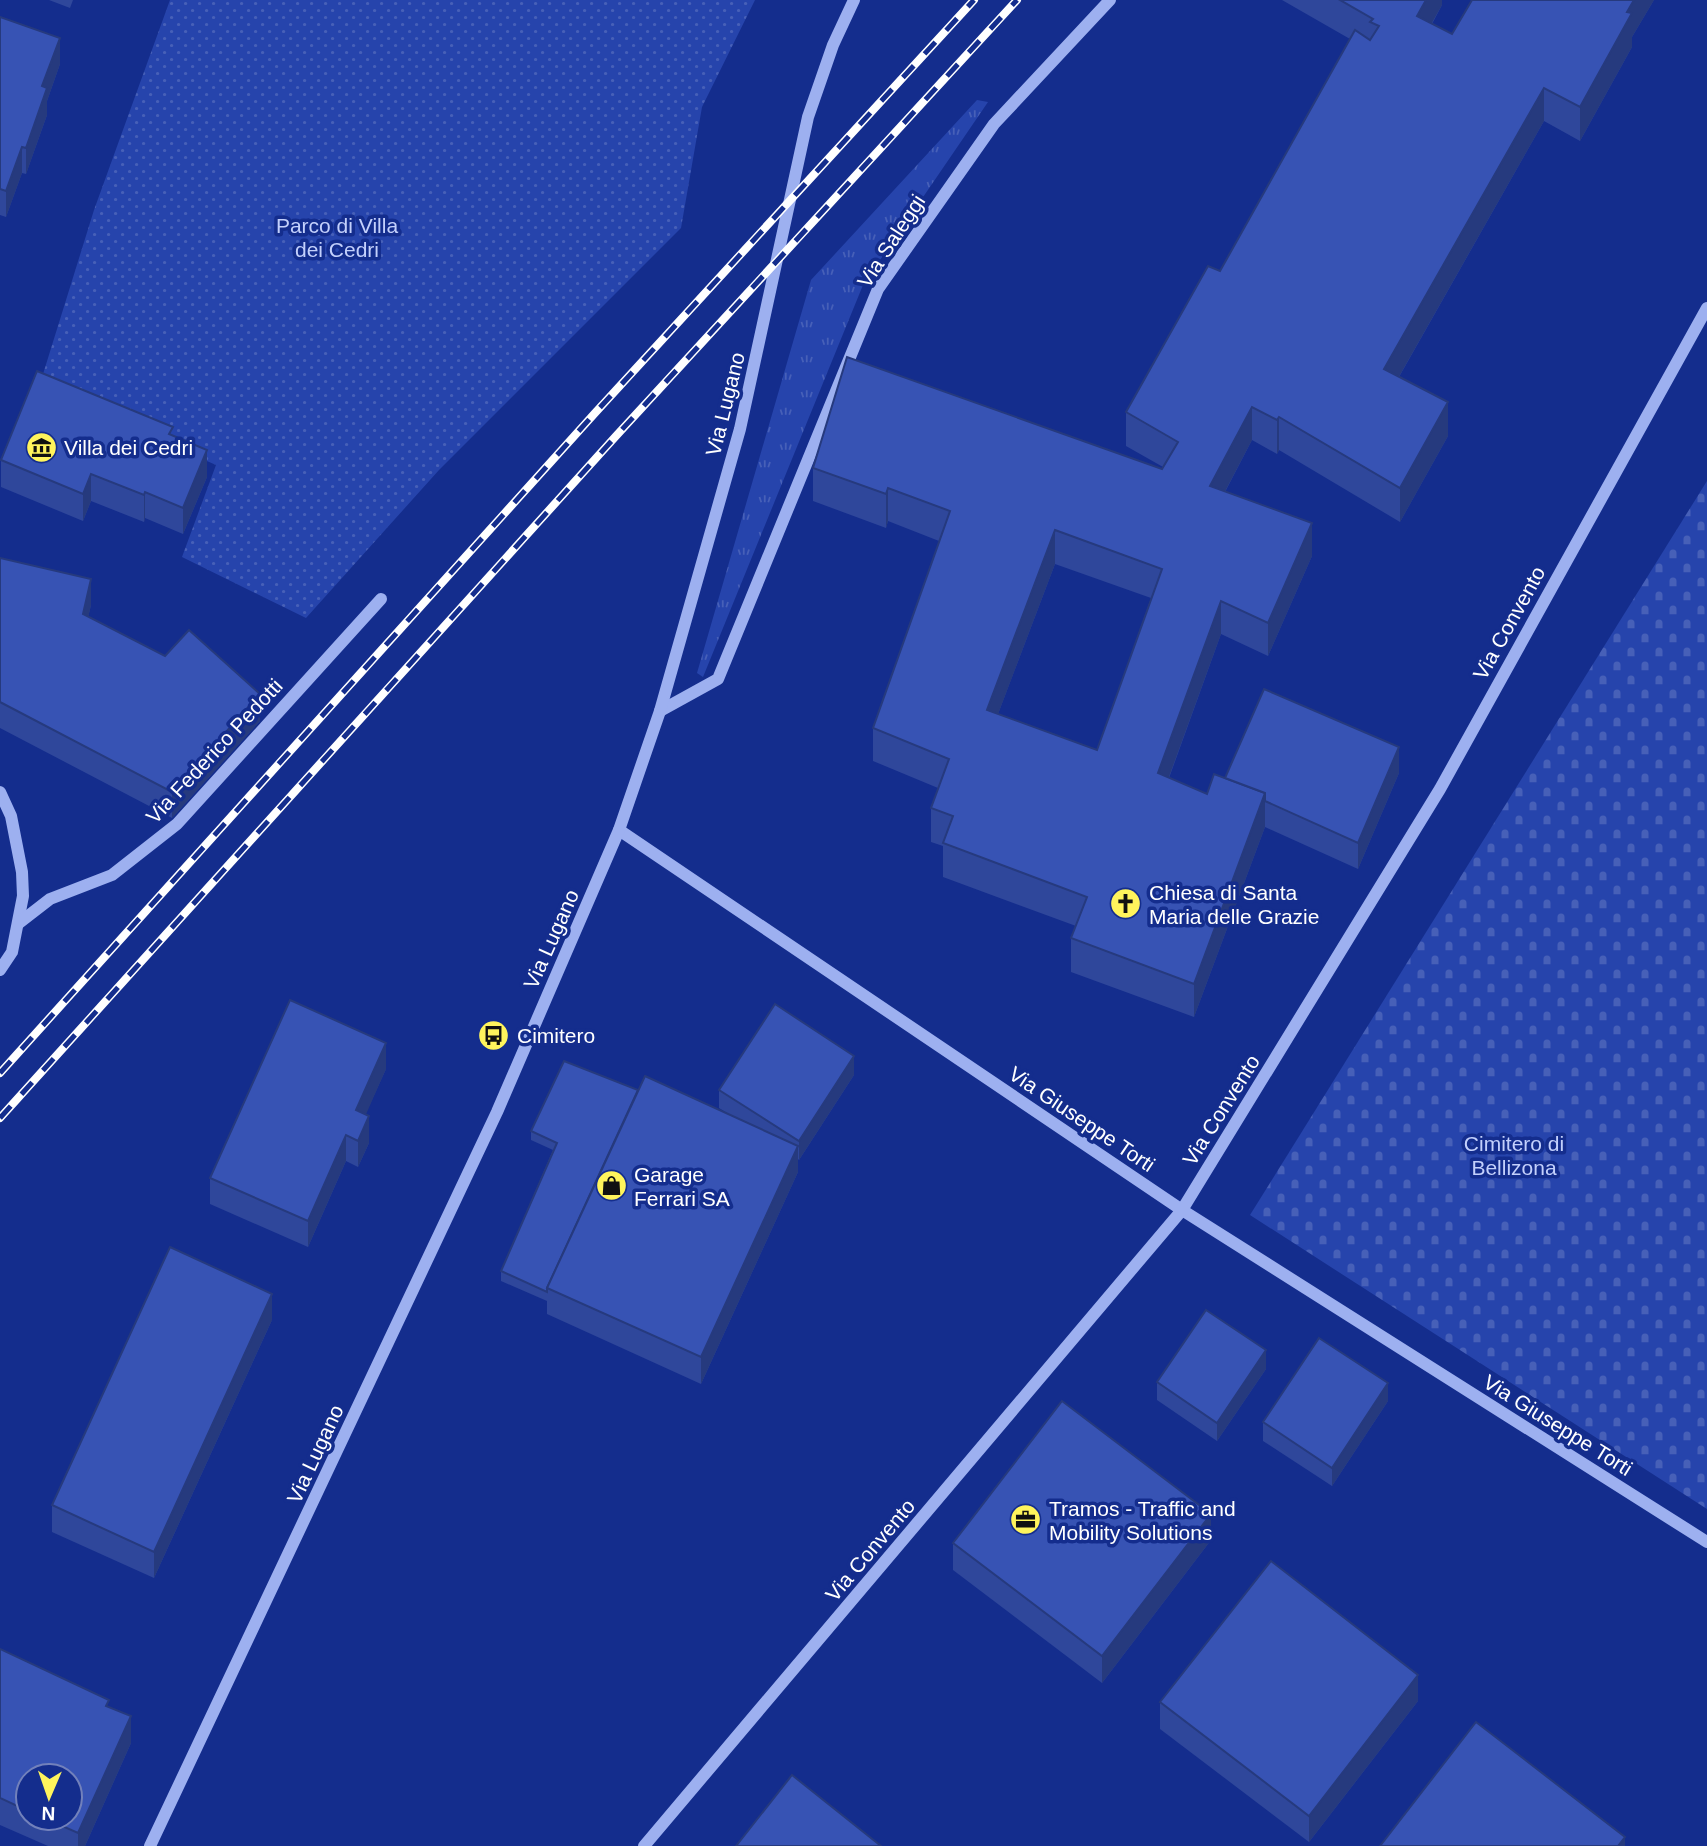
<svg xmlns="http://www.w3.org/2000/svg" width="1707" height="1846" font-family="Helvetica,sans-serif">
<defs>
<pattern id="grass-tufts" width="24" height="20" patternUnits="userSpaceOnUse" patternTransform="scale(1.75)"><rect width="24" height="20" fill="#2644ac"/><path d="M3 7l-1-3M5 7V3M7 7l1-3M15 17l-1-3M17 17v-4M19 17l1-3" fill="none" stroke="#4760b8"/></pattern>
<pattern id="cemetery-stones" width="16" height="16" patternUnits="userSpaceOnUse" patternTransform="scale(1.75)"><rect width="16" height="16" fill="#2644ac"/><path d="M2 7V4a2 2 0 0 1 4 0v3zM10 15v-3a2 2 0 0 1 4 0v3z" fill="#4760b8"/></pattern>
<pattern id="park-dots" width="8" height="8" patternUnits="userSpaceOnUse" patternTransform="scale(1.75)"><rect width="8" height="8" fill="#2644ac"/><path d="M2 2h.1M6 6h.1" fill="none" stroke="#4760b8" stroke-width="1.8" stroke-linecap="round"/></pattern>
</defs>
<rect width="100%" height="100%" fill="#142d8d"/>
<polygon fill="url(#grass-tufts)" points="977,100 988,102 863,285 703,677 697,673 811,280"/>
<polygon fill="url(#cemetery-stones)" points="1707,481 1707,1509 1250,1215"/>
<polygon fill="url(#park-dots)" points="170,0 755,0 702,107 681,228 439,470 306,618 182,557 216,465 39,387 94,210"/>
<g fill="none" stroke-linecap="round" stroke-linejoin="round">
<g stroke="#9db0f0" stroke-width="12">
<polyline points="660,711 718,679 878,289 994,124 1110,0"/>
<polyline points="0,792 11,816 22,872 23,896 12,952 0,970"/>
<polyline points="619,830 1182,1210 1707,1542"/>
<polyline points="19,923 50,899 112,875 177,824 381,599"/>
<polyline points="150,1846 497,1112 619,830 660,711 740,429 808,117 833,45 854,0"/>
<polyline points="644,1846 1182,1210 1440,789 1707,308"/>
</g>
<defs>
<g id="rail">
<polyline points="0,1073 595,413 974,0"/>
<polyline points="0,1118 616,436 1017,0"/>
</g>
</defs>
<use href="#rail" stroke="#fff" stroke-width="8"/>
<use href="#rail" stroke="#142d8d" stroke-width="5" stroke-dasharray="16" stroke-linecap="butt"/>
</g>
<g fill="#2f479b" fill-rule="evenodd">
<polygon points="49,0 73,0 70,8"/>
<path d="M1282,0H1442V5L1432,24L1452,34L1472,0H1654L1632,37V47L1580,141L1544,121L1399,377L1448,436L1400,522L1279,450L1277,454L1252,440L1225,492L1312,556L1268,656L1221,634L1169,778L1207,794L1225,778L1399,773L1358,869L1265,827L1194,1017L1071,972V938L1076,926L943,877V846L931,842V808L938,788L873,761V728L939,541L888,521L886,528L813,501V468L1162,469L1163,467L1126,446V412L1220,271L1350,39ZM1055,564L1151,598L1097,750L998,714Z"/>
<polygon points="0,17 60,64 47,101 47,115 26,174 22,173 6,217 0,215"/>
<polygon points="173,436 207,477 183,534 145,518 144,522 91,501 83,521 1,487 1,460"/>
<polygon points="0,558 91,605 88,617 260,721 172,818 0,728"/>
<polygon points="386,1069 365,1115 369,1143 358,1167 346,1161 308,1247 210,1204 210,1178"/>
<polygon points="854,1075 799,1160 798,1159 798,1172 701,1384 547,1314 547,1301 501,1281 501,1271 553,1150 531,1140 531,1131 638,1090 727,1113 719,1108 719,1090"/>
<polygon points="272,1320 154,1578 52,1532 52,1505"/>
<polygon points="1266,1369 1217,1441 1157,1400 1157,1382"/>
<polygon points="1388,1401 1332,1486 1263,1441 1263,1422"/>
<polygon points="1211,1540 1102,1683 953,1570 953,1543"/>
<path d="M0,1649L109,1708L131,1743L85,1846H48L0,1825ZM28,1776L70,1818H28Z"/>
<polygon points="1418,1701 1309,1842 1160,1729 1160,1702"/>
</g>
<g fill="#263a7e">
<polygon points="1426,0 1442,0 1442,5 1417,49 1417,16"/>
<polygon points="1634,0 1654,0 1632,37 1632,47 1580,141 1580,107"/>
<polygon points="60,38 60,64 47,101 47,115 26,174 26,148 42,86"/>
<polygon points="1544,88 1544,121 1384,403 1384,369"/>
<polygon points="22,147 22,173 6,217 6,191"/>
<polygon points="1448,402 1448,436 1400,522 1400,488"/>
<polygon points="1252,407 1252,440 1210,520 1210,486"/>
<polygon points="1279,417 1279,450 1277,454 1277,420"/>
<polygon points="207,450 207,477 183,534 183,508"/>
<polygon points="91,474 91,501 83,521 83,494"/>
<polygon points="888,488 888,521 886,528 886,494"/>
<polygon points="145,492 145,518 144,522 144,495"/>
<polygon points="1312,523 1312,556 1268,656 1268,623"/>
<polygon points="1055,530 1055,564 987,743 987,710"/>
<polygon points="91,579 91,605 83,640 83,614"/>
<polygon points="1221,601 1221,634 1158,807 1158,773"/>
<polygon points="260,694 260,721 172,818 172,792"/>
<polygon points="1399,747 1399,773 1358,869 1358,843"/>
<polygon points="1265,793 1265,827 1194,1017 1194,984"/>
<polygon points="386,1043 386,1069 356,1137 356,1110"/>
<polygon points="854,1056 854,1075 799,1160 799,1141"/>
<polygon points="369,1116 369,1143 358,1167 358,1141"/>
<polygon points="346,1135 346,1161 308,1247 308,1221"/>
<polygon points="798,1146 798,1172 701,1384 701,1357"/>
<polygon points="272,1294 272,1320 154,1578 154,1552"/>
<polygon points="1266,1350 1266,1369 1217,1441 1217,1423"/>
<polygon points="1388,1383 1388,1401 1332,1486 1332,1468"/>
<polygon points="1211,1514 1211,1540 1102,1683 1102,1656"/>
<polygon points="1418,1675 1418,1701 1309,1842 1309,1816"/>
<polygon points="131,1716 131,1743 85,1846 78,1846 78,1833"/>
<polygon points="1625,1837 1625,1846 1618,1846"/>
</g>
<g fill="#3753b4" stroke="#263a7e" stroke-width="2" fill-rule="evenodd">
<path d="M1340,0H1426L1417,16L1452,34L1472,0H1634L1627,12L1632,13L1580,107L1544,88L1384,369L1448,402L1400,488L1279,417L1277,420L1252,407L1210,486L1312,523L1268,623L1221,601L1158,773L1207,794L1214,774L1265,793L1194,984L1071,938L1087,897L943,843L953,816L931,808L949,759L873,728L950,511L888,488L886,494L813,468L847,357L1162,469L1178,442L1126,412L1208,266L1220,271L1355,30L1370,40L1379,26L1370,22L1373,19ZM1055,530L1162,569L1097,750L987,710Z"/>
<polygon points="0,17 60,38 42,86 47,88 26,148 22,147 6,191 0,189"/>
<polygon points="37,371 173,427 169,434 207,450 183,508 145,492 144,495 91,474 83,494 1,460"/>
<polygon points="0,558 91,579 83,614 165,656 189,630 260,694 172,792 0,702"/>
<polygon points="1264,689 1399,747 1358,843 1265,801 1265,793 1225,778"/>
<polygon points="290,1000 386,1043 356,1110 369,1116 358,1141 346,1135 308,1221 210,1178"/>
<polygon points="775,1004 854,1056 799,1141 719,1090"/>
<polygon points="564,1061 638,1090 547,1288 547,1292 501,1271 557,1143 531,1131"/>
<polygon points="645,1076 798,1146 701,1357 547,1288"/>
<polygon points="170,1247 272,1294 154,1552 52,1505"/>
<polygon points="1206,1310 1266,1350 1217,1423 1157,1382"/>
<polygon points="1319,1338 1388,1383 1332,1468 1263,1422"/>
<polygon points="1062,1401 1211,1514 1102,1656 953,1543"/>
<polygon points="1271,1561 1418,1675 1309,1816 1160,1702"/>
<polygon points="0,1649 109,1700 106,1706 131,1716 78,1833 44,1818 70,1818 70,1776 28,1776 28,1811 0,1798"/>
<polygon points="1476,1722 1625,1837 1618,1846 1380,1846"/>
<polygon points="792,1775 881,1846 736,1846"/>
</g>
<defs>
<symbol id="museum-disc" viewBox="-11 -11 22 22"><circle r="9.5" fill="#fff45c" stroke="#142d8d"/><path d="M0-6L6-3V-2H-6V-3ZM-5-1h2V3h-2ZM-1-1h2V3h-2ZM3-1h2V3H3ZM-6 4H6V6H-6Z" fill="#111"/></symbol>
<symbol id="church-disc" viewBox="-11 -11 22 22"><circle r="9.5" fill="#fff45c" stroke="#142d8d"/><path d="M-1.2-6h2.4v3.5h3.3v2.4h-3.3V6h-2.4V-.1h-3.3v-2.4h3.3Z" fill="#111"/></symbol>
<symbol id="bus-disc" viewBox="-11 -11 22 22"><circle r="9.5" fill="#fff45c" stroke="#142d8d"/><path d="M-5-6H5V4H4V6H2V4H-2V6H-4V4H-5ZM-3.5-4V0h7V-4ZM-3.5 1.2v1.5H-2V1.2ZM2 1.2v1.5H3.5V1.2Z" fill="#111"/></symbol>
<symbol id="shop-disc" viewBox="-11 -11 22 22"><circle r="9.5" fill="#fff45c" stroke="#142d8d"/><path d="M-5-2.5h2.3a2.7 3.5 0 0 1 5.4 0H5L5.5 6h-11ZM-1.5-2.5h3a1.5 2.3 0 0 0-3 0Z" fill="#111"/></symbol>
<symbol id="office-disc" viewBox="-11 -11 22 22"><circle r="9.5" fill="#fff45c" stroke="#142d8d"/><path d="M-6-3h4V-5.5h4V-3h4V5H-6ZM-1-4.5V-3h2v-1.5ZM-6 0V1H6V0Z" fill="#111"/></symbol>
</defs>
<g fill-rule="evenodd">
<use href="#museum-disc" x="24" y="430" width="35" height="35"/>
<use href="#church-disc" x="1108" y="886" width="35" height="35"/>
<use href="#bus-disc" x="476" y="1018" width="35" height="35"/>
<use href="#shop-disc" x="594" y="1168" width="35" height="35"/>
<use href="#office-disc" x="1008" y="1502" width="35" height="35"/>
</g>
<g text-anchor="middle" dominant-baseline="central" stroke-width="7" stroke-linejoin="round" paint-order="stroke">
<g font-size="21" fill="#c3d0fc" stroke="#142d8d">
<text x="337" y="225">Parco di Villa<tspan x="337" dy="24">dei Cedri</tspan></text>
<text x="1514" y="1143">Cimitero di<tspan x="1514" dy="24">Bellizona</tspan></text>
</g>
<g font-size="21" fill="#fff" stroke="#142d8d">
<text transform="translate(891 241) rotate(-57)">Via Saleggi</text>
<text transform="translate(725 404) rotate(-76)">Via Lugano</text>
<text transform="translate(1509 623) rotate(-61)">Via Convento</text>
<text transform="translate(214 751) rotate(-47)">Via Federico Pedotti</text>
<text transform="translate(551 939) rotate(-66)">Via Lugano</text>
<text transform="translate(1221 1110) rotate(-58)">Via Convento</text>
<text transform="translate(1082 1119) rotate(34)">Via Giuseppe Torti</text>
<text transform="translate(1558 1425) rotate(32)">Via Giuseppe Torti</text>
<text transform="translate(315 1454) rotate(-65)">Via Lugano</text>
<text transform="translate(870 1550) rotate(-50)">Via Convento</text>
</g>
<g font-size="21" fill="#fff" stroke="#142d8d" text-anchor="start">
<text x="64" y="447">Villa dei Cedri</text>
<text x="1149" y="892">Chiesa di Santa<tspan x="1149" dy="24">Maria delle Grazie</tspan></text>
<text x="517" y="1035">Cimitero</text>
<text x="634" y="1174">Garage<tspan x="634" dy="24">Ferrari SA</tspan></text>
<text x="1049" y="1508">Tramos - Traffic and<tspan x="1049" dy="24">Mobility Solutions</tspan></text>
</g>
</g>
<g transform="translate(49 1797) rotate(182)"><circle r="33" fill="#142d8d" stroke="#7281bb" stroke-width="2"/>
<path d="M0-5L12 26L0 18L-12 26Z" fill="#fff45c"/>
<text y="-10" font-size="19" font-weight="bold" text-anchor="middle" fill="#ffffff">N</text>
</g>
</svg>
